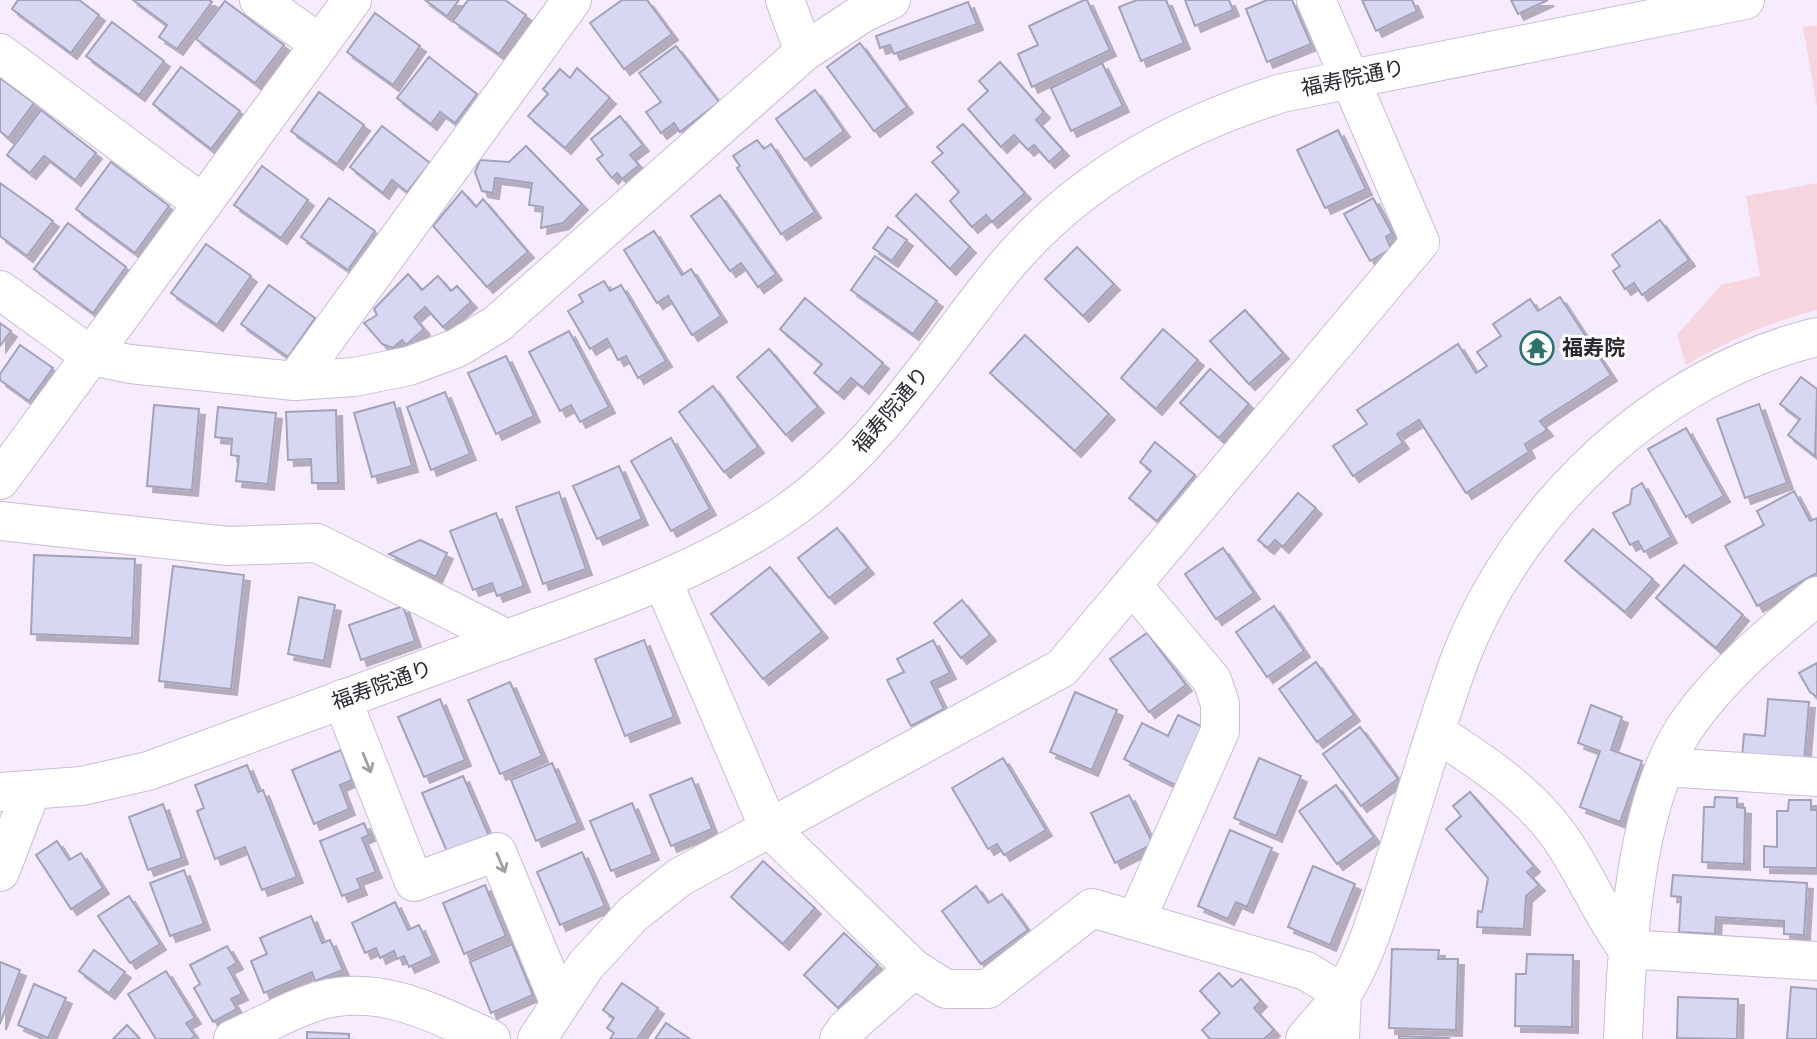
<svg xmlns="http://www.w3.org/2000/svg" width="1817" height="1039" font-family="'Roboto Condensed','Noto Sans JP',sans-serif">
<defs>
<filter id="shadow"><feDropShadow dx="6" dy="6" stdDeviation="0" flood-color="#0004"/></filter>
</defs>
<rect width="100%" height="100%" fill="#f6ebff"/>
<g fill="#f7d5de">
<polygon points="1817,25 1817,107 1803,27"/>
<path d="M1817,183V310C1772,321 1726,342 1686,365L1677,335L1721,285L1760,276L1746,196Z"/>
</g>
<g fill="#d7d7f1" stroke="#a2a2bb" stroke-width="2" filter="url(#shadow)">
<polygon points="18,0 79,0 99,15 71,53 12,9"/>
<polygon points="133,0 209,0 212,2 177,49 159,37 167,25"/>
<polygon points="425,0 459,0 447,16"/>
<polygon points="468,0 505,0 526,15 499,54 453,21"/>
<polygon points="622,0 647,0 672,34 624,69 590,23"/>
<polygon points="1084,0 1087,0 1110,50 1032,87 1018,54 1038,45 1029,26"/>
<polygon points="1137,0 1166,0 1184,43 1141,61 1119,7"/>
<polygon points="1185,0 1229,0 1233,10 1195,26"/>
<polygon points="1267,0 1292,0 1311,44 1267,62 1246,9"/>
<polygon points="1362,0 1412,0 1417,11 1376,31"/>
<polygon points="1511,0 1548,0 1518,14"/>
<polygon points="225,1 284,45 255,83 196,39"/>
<polygon points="968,2 977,24 894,54 890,45 880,48 876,36"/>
<polygon points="375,13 420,46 393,85 347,52"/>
<polygon points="112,22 164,61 139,95 86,56"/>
<polygon points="860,43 907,107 874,131 827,67"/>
<polygon points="676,46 719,102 680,132 674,123 661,133 646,112 661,102 639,73"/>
<polygon points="429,57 477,94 455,123 440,112 431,124 397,98"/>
<polygon points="1000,62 1044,112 1036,120 1063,150 1049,162 1034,145 1028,150 1014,135 1001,147 968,109 988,91 979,81"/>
<polygon points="1102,63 1123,106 1071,131 1051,88"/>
<polygon points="181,67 240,111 211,149 153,104"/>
<polygon points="577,68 610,98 565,148 528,116 548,94 543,89 560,69 570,78"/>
<polygon points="0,78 34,103 8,138 0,131"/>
<polygon points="815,90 844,131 805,160 776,119"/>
<polygon points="319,92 364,125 337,164 291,131"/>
<polygon points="41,110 96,153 75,180 44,156 30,173 7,155"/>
<polygon points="620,116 643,145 630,155 639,165 622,179 617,173 612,178 597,159 603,155 591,139"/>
<polygon points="963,124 1025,193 992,222 986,215 972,227 950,201 959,192 932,162 943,153 937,147"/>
<polygon points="382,126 430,163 407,192 392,180 383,193 350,167"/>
<polygon points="1338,130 1366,189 1325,208 1297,150"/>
<polygon points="757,140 764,149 771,144 815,212 781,234 737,168 740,166 733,156"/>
<polygon points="526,146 582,204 563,223 541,228 543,207 529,205 532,183 495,178 493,193 482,191 475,172 480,160 509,162"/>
<polygon points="111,162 169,206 135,253 76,209"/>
<polygon points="262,166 308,200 281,238 234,205"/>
<polygon points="0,183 53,221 27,256 0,236"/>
<polygon points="462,191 476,207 483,199 528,252 487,287 433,226"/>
<polygon points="916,194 970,247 950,269 896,216"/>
<polygon points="720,195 776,274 758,287 741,263 730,271 691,216"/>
<polygon points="329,198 375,231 348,270 301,237"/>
<polygon points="1373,198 1392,233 1386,237 1391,249 1370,261 1344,214"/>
<polygon points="1660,220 1689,260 1642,295 1634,283 1625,289 1613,271 1620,266 1612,255"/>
<polygon points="68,223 126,267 93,313 34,269"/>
<polygon points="888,227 907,240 892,261 873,248"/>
<polygon points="654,231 682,275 691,269 721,316 692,335 668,296 657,303 624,250"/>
<polygon points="206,244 251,276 217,325 171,293"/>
<polygon points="1077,247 1114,284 1083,316 1045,279"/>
<polygon points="875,256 937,301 913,334 851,290"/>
<polygon points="408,274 422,290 438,276 451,291 457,286 471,302 443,327 425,307 414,317 424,329 406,345 402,340 393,348 382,344 364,323 377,315 374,309"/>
<polygon points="604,281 610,291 621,285 666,361 638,378 626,356 618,360 607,339 590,349 568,311 583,302 579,295"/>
<polygon points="269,285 315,318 288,357 241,324"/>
<polygon points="1560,297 1611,375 1540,421 1547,430 1525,444 1529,452 1466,493 1419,420 1397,434 1403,443 1353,476 1333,446 1367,424 1357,410 1458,344 1476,373 1487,366 1477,352 1501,336 1493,324 1530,299 1538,311"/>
<polygon points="805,298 883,363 863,388 851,378 838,393 814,373 822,364 780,329"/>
<polygon points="1245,310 1283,353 1249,384 1210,341"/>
<polygon points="0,323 11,331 0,346"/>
<polygon points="1163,329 1198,360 1156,409 1121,378"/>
<polygon points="569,331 609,407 580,422 571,405 560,411 529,352"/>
<polygon points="1025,335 1109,414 1075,451 990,373"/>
<polygon points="20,345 53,368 29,401 0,380 0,374"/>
<polygon points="769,349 818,407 786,435 737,377"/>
<polygon points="506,356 534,416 496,434 468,373"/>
<polygon points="1210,369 1249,404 1219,438 1180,403"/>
<polygon points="1801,377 1817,389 1815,456 1788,435 1800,419 1780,404"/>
<polygon points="713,386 758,447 724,472 679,412"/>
<polygon points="445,392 470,454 431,470 407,407"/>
<polygon points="394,402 412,466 372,477 354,413"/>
<polygon points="1759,404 1787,483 1745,498 1717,419"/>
<polygon points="154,405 199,409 192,490 147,486"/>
<polygon points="218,407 276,413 268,484 236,481 239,456 231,455 232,439 215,437"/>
<polygon points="336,410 338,483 312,483 311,459 288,460 286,412"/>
<polygon points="1686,428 1724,496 1686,517 1648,449"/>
<polygon points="671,438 710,509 671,531 631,461"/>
<polygon points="1155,442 1195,475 1157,521 1129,498 1151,471 1140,462"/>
<polygon points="619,466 642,519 597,539 573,486"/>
<polygon points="1642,483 1671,537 1644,552 1638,541 1630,545 1613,513 1630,504 1632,489"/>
<polygon points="1794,491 1810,521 1817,518 1817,573 1757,606 1725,546 1764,525 1757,511"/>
<polygon points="559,492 586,569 543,584 516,507"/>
<polygon points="1298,493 1316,508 1283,547 1275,540 1268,548 1258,540"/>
<polygon points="496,513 524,586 497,596 492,583 473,590 450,531"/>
<polygon points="837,528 868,568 829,598 798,558"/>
<polygon points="1593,529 1653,579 1625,612 1565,561"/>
<polygon points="420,540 447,553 436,577 389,554"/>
<polygon points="1223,548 1254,593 1216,619 1185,574"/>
<polygon points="34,555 135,559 132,638 31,634"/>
<polygon points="1684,565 1743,615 1716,648 1656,598"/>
<polygon points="173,566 244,575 231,689 159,681"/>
<polygon points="770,567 822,632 763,679 711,614"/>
<polygon points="299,597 335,605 324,661 288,654"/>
<polygon points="962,600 990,635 961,658 934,623"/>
<polygon points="403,606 415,641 361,660 349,625"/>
<polygon points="1274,606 1304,651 1267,677 1236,632"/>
<polygon points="1147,633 1186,685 1149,712 1110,659"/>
<polygon points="644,640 674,717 625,736 595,659"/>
<polygon points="933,640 950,673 931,682 944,709 911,726 887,680 904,672 897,659"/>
<polygon points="1316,662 1354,715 1317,742 1279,689"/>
<polygon points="1817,663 1817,697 1810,692 1799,673"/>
<polygon points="510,682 542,756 500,774 468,700"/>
<polygon points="1075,692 1117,710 1092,770 1050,752"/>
<polygon points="440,699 465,760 424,777 398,717"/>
<polygon points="1768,699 1809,702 1804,763 1742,758 1744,734 1765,736"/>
<polygon points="1591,705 1622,717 1611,750 1642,761 1620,822 1580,807 1600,751 1578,743"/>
<polygon points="1178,715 1205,728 1177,786 1124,759 1142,723 1168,736"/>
<polygon points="1360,727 1398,779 1361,806 1323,754"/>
<polygon points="341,750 352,780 340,785 349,809 314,824 292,770"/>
<polygon points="1003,758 1046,830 1004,855 997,844 988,849 952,788"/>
<polygon points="1259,758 1301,776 1276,836 1234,818"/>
<polygon points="552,763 578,823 536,841 511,780"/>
<polygon points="247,765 258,792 263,790 297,877 262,890 245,847 215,859 197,811 204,808 195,785"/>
<polygon points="463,776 489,836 448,854 422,793"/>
<polygon points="692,778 712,829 671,846 650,795"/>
<polygon points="1336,785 1374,837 1337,864 1299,811"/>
<polygon points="1470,792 1534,866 1527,872 1539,885 1526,896 1524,929 1477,927 1478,911 1482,912 1488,878 1446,829 1461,816 1453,806"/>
<polygon points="1129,795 1153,844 1115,863 1091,813"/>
<polygon points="1715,797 1737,798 1737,807 1745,808 1744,864 1702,862 1704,807 1714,807"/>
<polygon points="1789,800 1811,800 1811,810 1817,810 1817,868 1764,867 1764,846 1777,847 1777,811 1788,811"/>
<polygon points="632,803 653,854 611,871 590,821"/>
<polygon points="163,804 182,858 148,870 129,817"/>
<polygon points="364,823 369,835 362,838 376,872 357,879 361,889 342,896 320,841"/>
<polygon points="1230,830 1272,848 1247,907 1236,902 1228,919 1198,906"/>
<polygon points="57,841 69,860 81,853 103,888 71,909 36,855"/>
<polygon points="582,852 605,906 560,925 537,872"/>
<polygon points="763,861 815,908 783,944 731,897"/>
<polygon points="1313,866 1355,884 1330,945 1288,927"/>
<polygon points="184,870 204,924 170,936 150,883"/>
<polygon points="1673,875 1807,883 1804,935 1784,934 1784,921 1716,917 1715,934 1679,932 1681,897 1671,896"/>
<polygon points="485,885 506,936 464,954 443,903"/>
<polygon points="976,886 988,903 1002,894 1028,930 981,964 942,911"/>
<polygon points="129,896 160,944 130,963 98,916"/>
<polygon points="395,902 408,930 419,925 433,956 409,967 404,956 397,959 394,951 380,958 376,948 365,953 352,923"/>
<polygon points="311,916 322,943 330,940 343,970 315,981 312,972 264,993 251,961 267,954 260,938"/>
<polygon points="844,933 878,965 838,1008 804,975"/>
<polygon points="512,944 533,995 491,1013 470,962"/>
<polygon points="227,946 237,963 228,968 242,994 231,999 237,1009 213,1022 194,988 200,984 190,965"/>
<polygon points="1392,949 1439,950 1438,959 1458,959 1456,1030 1389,1028"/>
<polygon points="94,950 125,972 109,993 79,971"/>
<polygon points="1527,954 1573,955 1572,1027 1515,1026 1516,974 1526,974"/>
<polygon points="0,962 20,970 0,1024"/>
<polygon points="166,971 195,1018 186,1023 195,1036 191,1039 156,1039 128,994"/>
<polygon points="1219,973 1232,987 1241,979 1261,1001 1254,1008 1274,1030 1264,1039 1210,1039 1202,1030 1220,1013 1200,991"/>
<polygon points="622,983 658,1008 637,1039 610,1039 614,1033 607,1028 614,1018 603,1010"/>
<polygon points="34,984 66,998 48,1038 18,1025"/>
<polygon points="1791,987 1817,989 1817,1039 1787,1039"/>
<polygon points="1678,997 1738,999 1737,1039 1677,1038"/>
<polygon points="666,1023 690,1039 655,1039"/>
<polygon points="127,1025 140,1039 113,1039"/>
<polygon points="307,1032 349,1034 349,1039 307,1039"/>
<polygon points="1399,1036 1449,1038 1449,1039 1399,1039"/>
</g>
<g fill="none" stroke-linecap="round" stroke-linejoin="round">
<defs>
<g id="minor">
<polyline points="259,0 320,44"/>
<polyline points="785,0 804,52"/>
<polyline points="0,53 203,204"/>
<polyline points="0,290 91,356 130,364 295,381 354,377 409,366 457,348 497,324 804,52 863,13 891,0"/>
<polyline points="295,381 572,0"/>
<polyline points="0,480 352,0"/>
<polyline points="0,521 228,546 317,543 507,639"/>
<polyline points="663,582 769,828 914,969 946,989 988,989 1092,908 1306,971 1342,993 1340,1039"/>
<polyline points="1133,586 1212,680 1220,704 1220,731 1136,920"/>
<polyline points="342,699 414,882 497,852 559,1002"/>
<path d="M1437,733C1485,764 1535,797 1566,846C1588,880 1603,916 1627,949L1817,961"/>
<polyline points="1665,767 1817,777"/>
<path d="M0,792L82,786L148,771C265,728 382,685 499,642C599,605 701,573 789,511C878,448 936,351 1004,268C1076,181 1176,126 1282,93L1745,0"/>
<polyline points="0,872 31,791"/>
<path d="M233,1039C261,1027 292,1008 322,1000C383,984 437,1015 491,1039"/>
<polyline points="537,1039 586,965 633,914 680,877 1062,668 1420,242 1316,0"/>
<polyline points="839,1039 846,1029 914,969"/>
<path d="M1305,1039C1317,1024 1331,1010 1342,994C1365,959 1377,916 1390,876C1414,804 1434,730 1460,659C1518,508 1658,375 1817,337"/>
<path d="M1623,1039C1627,946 1634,795 1691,719C1727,670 1771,634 1817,596"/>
</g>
</defs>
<use href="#minor" stroke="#cabdd5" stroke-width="40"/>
<use href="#minor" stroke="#fff" stroke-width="38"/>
</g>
<defs><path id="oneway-shaft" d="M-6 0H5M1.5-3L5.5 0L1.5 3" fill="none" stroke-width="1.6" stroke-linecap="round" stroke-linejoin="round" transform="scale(1.75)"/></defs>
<g stroke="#a09ea2">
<use href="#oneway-shaft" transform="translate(367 763) rotate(68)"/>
<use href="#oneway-shaft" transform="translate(501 863) rotate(67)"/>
</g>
<defs>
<symbol id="temple-ring" viewBox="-11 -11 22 22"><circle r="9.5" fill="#fff" stroke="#2d7369" stroke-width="1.5"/><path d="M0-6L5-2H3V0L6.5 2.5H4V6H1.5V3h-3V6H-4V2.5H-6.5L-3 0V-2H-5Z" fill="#2d7369"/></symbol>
</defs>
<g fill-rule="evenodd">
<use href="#temple-ring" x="1518" y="329" width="38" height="38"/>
</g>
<g text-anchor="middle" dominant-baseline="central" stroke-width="6" stroke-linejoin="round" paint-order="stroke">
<g font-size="21" fill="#2c2730" stroke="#fff">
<text transform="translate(1353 78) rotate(-12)">福寿院通り</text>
<text transform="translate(891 410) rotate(-50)">福寿院通り</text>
<text transform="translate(382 685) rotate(-20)">福寿院通り</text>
</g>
<g font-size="21" font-weight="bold" fill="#2c2730" stroke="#fff" text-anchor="start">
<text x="1562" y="348">福寿院</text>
</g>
</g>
</svg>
